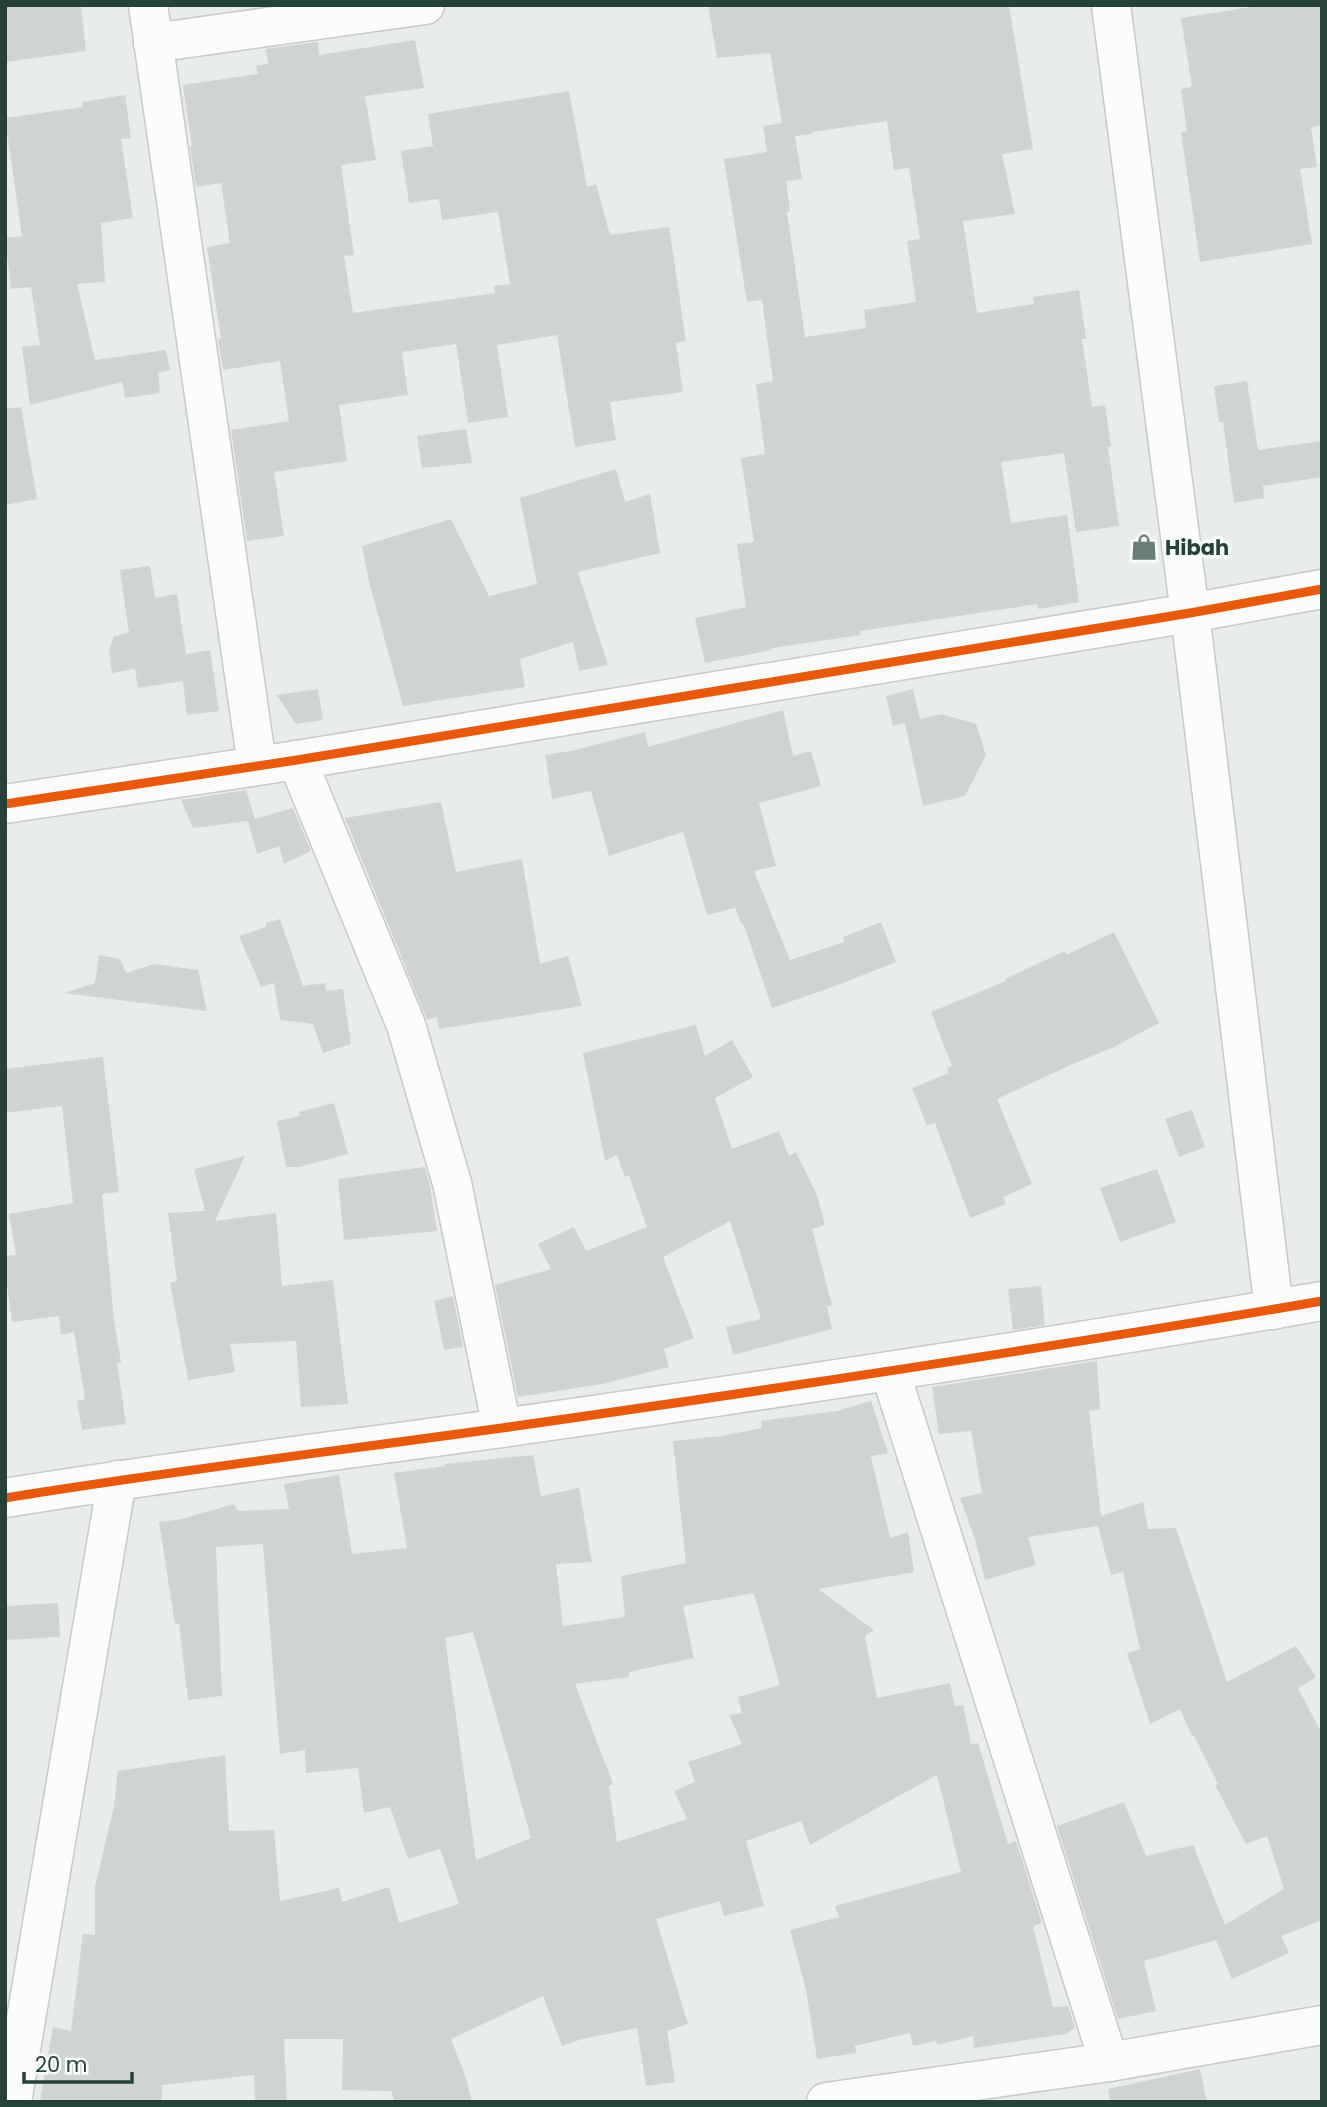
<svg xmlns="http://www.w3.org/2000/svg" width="1327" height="2107" font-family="Poppins,sans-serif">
<rect width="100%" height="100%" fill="#e8edeb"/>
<g fill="#cfd4d2" fill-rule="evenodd">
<polygon points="5,5 81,5 86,51 5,62"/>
<path d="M708,5H1009L1033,149L1002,154L1015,214L963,221L977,313L1034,304L1033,297L1079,290L1086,339H1082L1092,407L1105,405L1111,446L1108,447L1119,526L1076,532L1064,453L1001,462L1011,523L1067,515L1079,602L1038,609L1037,604L860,631L861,635L771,648L772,650L705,663L695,618L746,607L737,544L754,542L741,458L765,454L756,384L773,381L762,300L747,302L724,159L767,152L763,126L782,123L770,53L717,58ZM887,121L894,170L909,168L920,239L907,241L916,302L864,310L866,328L805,337L787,212L790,211L786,181L802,179L795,136L813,134L812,132Z"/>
<polygon points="1264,5 1322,5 1322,125 1311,127 1317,167 1300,169 1312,244 1200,262 1181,132 1187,131 1181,89 1192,87 1181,18"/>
<polygon points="415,40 424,88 365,96 376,160 341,165 354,255 344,256 353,313 495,293 494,286 510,284 498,212 442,220 439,199 409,203 401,151 433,146 428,114 569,91 587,187 596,184 610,235 669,227 686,341 676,343 683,392 610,402 616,440 575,447 557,335 497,345 508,417 468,423 456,344 402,352 408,395 339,405 347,461 274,472 284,536 247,541 231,430 289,421 280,361 223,370 218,339 221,339 207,247 230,243 221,183 196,187 190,146 192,146 183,85 258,74 256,66 268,64 266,49 318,42 319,55"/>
<polygon points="125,95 131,138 121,139 133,218 101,223 105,282 77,284 95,360 166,350 170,370 158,373 160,393 125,398 122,382 30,405 22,347 40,345 31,287 11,289 5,238 22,236 5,118 83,107 82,102"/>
<polygon points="1247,381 1258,450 1322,441 1322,477 1263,486 1264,498 1234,503 1223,422 1219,422 1214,386"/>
<polygon points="21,407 37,499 5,505 5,409"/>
<polygon points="466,429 472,463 422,468 417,436"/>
<polygon points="616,469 625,502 650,494 660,553 578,572 608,665 579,671 573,642 520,659 525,687 403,706 369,582 362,546 451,519 489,596 537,584 520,498"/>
<polygon points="150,566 155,598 177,594 186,654 210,650 219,711 187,715 183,681 138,688 135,669 112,673 109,650 114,636 129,633 120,570"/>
<polygon points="318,689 323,720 296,724 277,695"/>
<polygon points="913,689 920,719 942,714 976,724 986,755 965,796 923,806 905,723 893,726 886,696"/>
<polygon points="783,710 793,756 811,751 821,786 759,803 776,866 754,871 790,960 844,942 843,937 881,922 896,962 830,988 772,1008 744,925 742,925 735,908 707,915 683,832 609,856 591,791 552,799 545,755 575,750 645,732 648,747"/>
<polygon points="246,790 255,819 293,808 311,851 284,864 279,846 257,854 248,821 193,828 181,800"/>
<polygon points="441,802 456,872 522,859 540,964 568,956 582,1006 439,1029 437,1017 427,1020 345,818"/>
<polygon points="280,919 303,986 325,983 326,991 343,989 351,1044 323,1053 313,1024 280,1020 274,983 261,987 239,936 266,927 266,923"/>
<polygon points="1114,932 1159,1023 1112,1048 1075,1063 997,1099 1032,1184 1003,1197 1006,1204 970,1218 935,1123 927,1126 912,1088 949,1073 947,1068 952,1066 931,1012 1006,981 1005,979 1065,951 1066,955"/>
<polygon points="99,955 120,959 126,973 154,964 198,970 207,1011 64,993 95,983"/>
<polygon points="696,1025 705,1056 732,1040 753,1077 715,1098 732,1149 779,1131 789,1156 796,1152 817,1195 825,1225 812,1229 832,1305 827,1307 832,1329 733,1355 726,1327 761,1319 730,1221 663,1257 694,1338 664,1349 669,1367 602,1384 518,1397 495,1285 551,1269 538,1244 574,1227 586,1251 647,1227 629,1175 625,1177 617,1155 605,1161 583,1053"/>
<polygon points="103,1057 119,1192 102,1194 114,1319 121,1363 117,1363 126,1424 82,1430 77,1401 85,1399 74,1332 61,1335 59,1316 12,1322 5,1268 5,1256 16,1255 9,1214 73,1203 62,1106 5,1113 5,1069"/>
<polygon points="334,1103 348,1154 299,1167 286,1167 277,1121 300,1116 299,1112"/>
<polygon points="1192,1110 1205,1147 1179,1157 1165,1119"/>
<polygon points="245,1156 215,1221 276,1213 282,1286 333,1280 348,1404 301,1407 296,1341 230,1344 235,1372 188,1380 170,1283 177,1281 168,1213 205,1211 194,1169"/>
<polygon points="425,1167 430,1186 437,1231 344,1240 338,1179"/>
<polygon points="1157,1169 1176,1222 1120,1242 1100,1188"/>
<polygon points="1041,1286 1045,1325 1013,1330 1008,1289"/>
<polygon points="453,1296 463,1347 444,1350 434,1301"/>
<polygon points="1097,1361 1100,1409 1089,1411 1101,1516 1143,1502 1148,1529 1176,1528 1227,1682 1296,1646 1316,1677 1298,1688 1322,1734 1322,1920 1281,1936 1289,1953 1232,1979 1216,1940 1144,1961 1156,2011 1118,2019 1057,1826 1124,1802 1146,1856 1193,1845 1225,1925 1284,1889 1267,1836 1246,1844 1215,1785 1218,1784 1194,1736 1192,1736 1180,1709 1150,1724 1127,1653 1140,1649 1123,1572 1111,1575 1098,1526 1028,1537 1036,1565 985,1580 975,1539 960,1498 982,1493 971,1431 939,1434 932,1387"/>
<path d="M871,1401L888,1453L871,1456L890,1538L908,1532L914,1572L818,1589L874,1630L865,1636L877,1698L950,1683L955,1706L963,1705L971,1744L978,1743L1008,1844L1016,1841L1042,1923L1033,1926L1053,2007L1068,2006L1075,2028L1065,2034L974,2048L973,2036L937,2045L936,2041L913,2046L910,2033L855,2046L856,2053L817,2059L806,1990L790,1930L839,1917L835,1906L961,1872L937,1775L810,1845L801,1821L746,1841L764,1906L724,1916L720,1901L656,1919L688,2024L667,2031L675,2082L646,2086L637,2028L582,2039L562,2046L543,1996L451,2039L466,2078L472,2102H395L391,2091L342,2090L343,2039H284L287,2102H255L254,2075L162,2085V2102H40L53,2027L71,2031L83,1934L95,1935V1887L114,1806L118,1771L225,1755L229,1831L274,1830L280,1901L339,1888L342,1902L389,1887L399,1923L459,1904L440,1849L408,1859L390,1807L364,1813L358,1768L306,1773L305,1750L280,1754L263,1544L216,1547L222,1696L188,1700L179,1623L175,1624L159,1522L182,1519L234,1504L238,1511L289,1509L284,1484L339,1475L352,1554L407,1548L394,1473L445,1466V1464L533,1455L541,1496L579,1488L592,1562L556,1564L563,1626L625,1617L621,1576L686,1563L673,1441L722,1436L762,1428L761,1421L837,1411ZM754,1593L780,1685L738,1697L742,1713L729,1715L742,1744L688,1762L695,1782L674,1791L687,1819L617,1842L609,1786L613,1784L575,1684L629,1677V1672L694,1658L683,1606ZM473,1632L531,1838L476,1860L445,1638Z"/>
<polygon points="58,1603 60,1637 5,1640 5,1606"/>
<polygon points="1200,2069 1207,2102 1110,2102 1108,2089"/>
</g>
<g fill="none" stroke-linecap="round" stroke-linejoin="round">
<defs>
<g id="minor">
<polyline points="148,5 257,765"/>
<polyline points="1111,5 1190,613 1274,1310"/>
<polyline points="153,43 425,5"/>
<polyline points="297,760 406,1025 452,1183 502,1428"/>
<polyline points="5,804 297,760 1190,613 1322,589"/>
<polyline points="890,1371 1109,2062"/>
<path d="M5,1498C170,1471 336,1451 502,1428C776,1389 1049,1348 1322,1301"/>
<polyline points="12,2102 117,1480"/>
<polyline points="826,2102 1109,2062 1322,2025"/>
</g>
</defs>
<use href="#minor" stroke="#c5cac8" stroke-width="41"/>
<use href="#minor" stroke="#fcfcfc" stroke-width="38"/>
<defs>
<g id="cycleway">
<polyline points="5,804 297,760 1190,613 1322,589"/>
<path d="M5,1498C170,1471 336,1451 502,1428C776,1389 1049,1348 1322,1301"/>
</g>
</defs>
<use href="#cycleway" stroke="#f7fbf9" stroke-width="13"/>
<use href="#cycleway" stroke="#e8590c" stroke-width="9"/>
</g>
<defs>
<symbol id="shop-bare" viewBox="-9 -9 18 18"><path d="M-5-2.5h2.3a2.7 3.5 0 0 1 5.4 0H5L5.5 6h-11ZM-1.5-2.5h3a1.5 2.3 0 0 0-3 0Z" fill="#697e78" stroke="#f7fbf9" stroke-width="2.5" paint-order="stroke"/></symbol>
</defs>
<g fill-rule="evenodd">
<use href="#shop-bare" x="1125" y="528" width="38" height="38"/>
</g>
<g text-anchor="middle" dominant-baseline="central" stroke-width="7" stroke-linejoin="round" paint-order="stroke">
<g font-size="21" font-weight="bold" fill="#24423a" stroke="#f7fbf9" text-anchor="start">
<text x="1165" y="547">Hibah</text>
</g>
</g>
<rect width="1327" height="2107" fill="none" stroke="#24423a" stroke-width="14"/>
<path d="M24 2072v10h108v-10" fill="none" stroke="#24423a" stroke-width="3.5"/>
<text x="35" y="2072" font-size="21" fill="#24423a" stroke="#f7fbf9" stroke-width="5" paint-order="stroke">20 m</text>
</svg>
